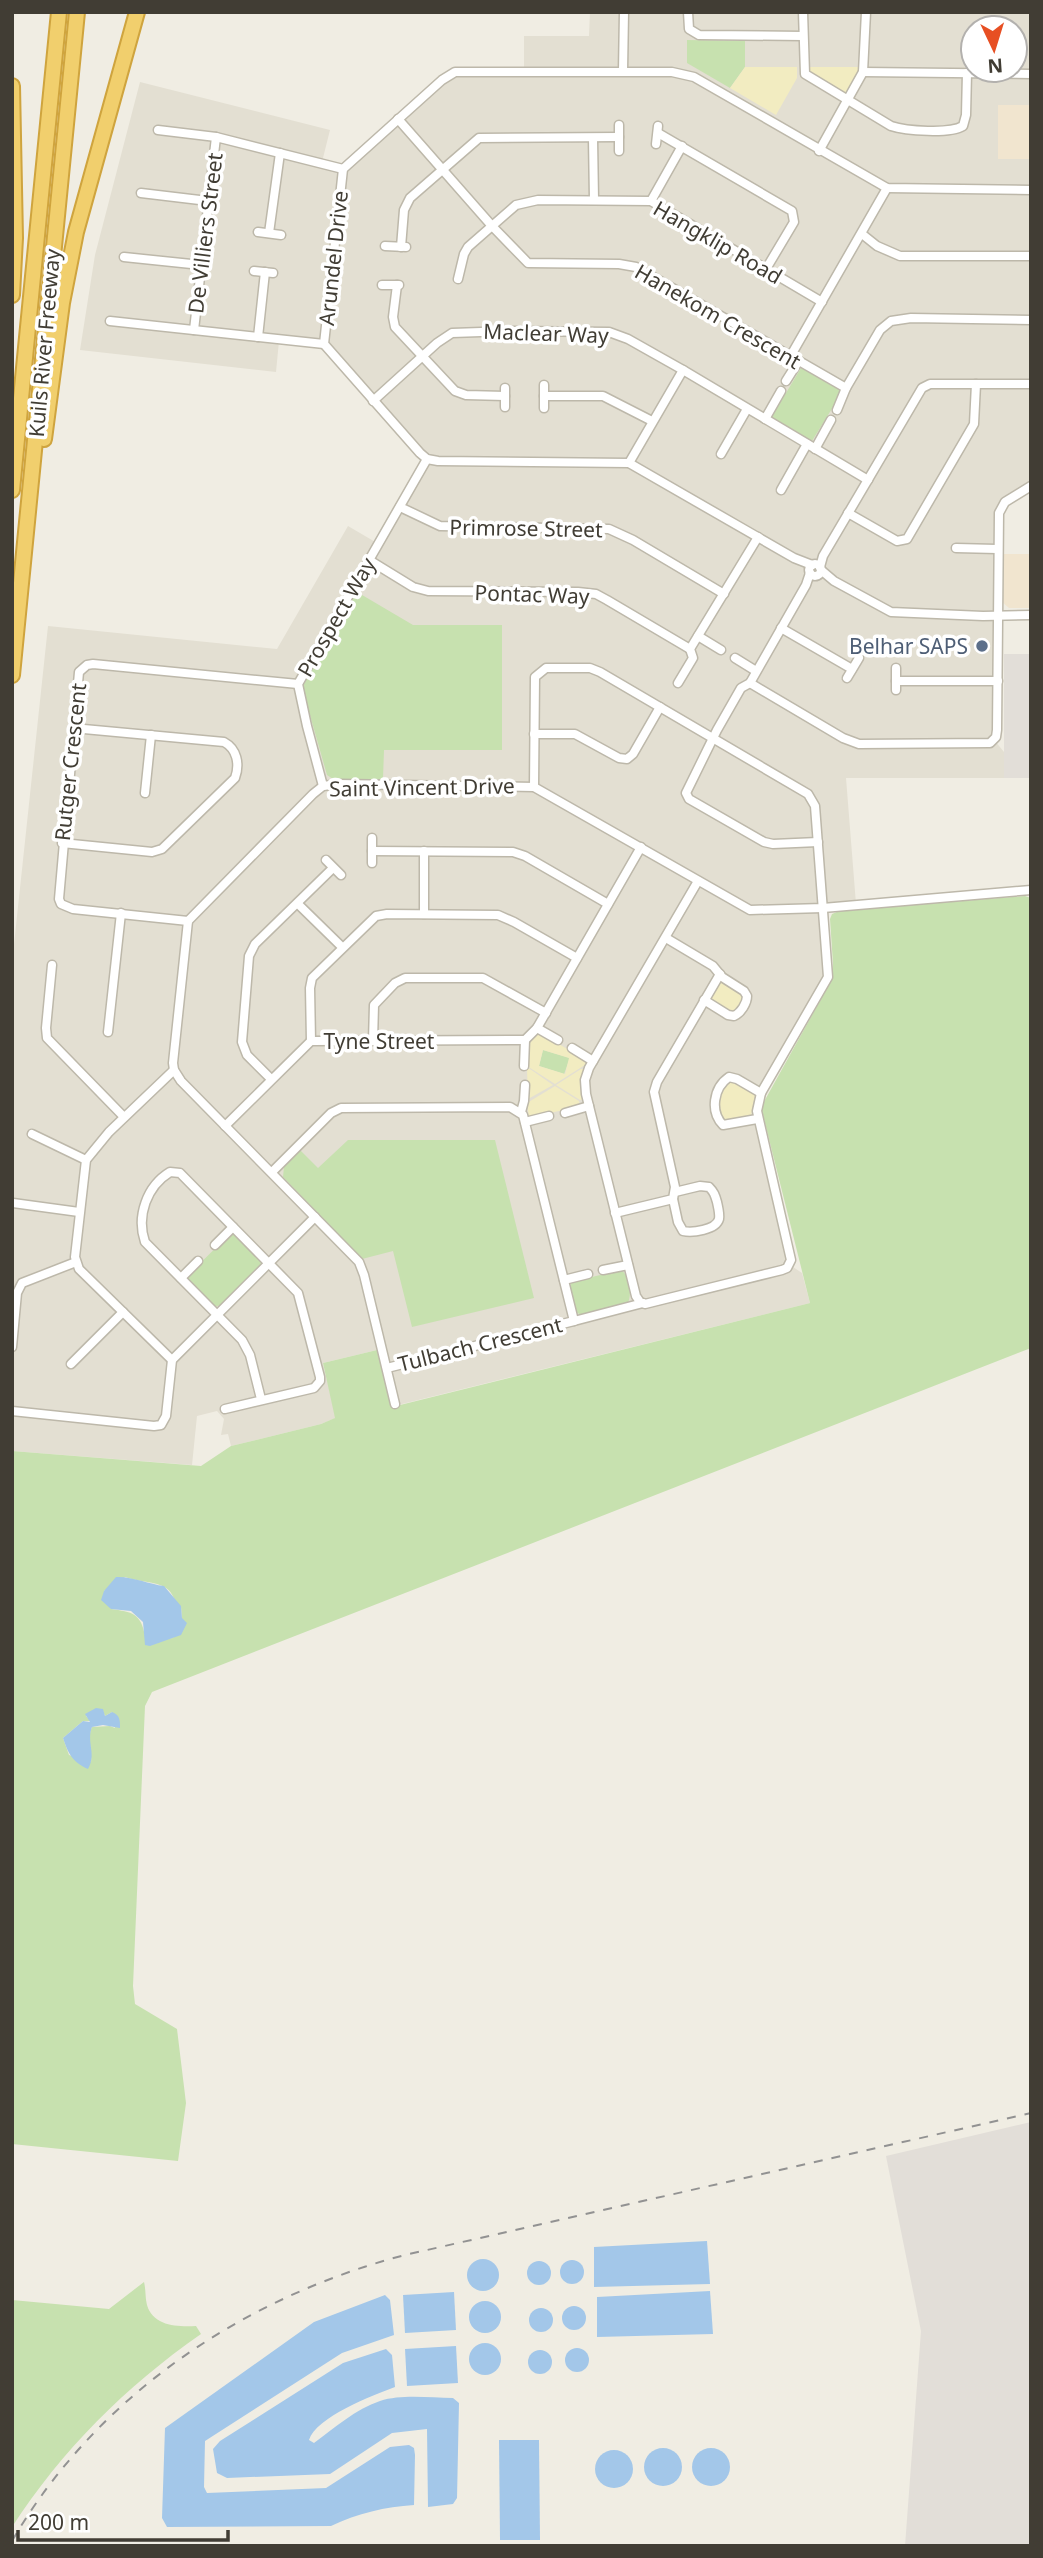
<svg xmlns="http://www.w3.org/2000/svg" width="1043" height="2558" font-family="'Noto Sans',sans-serif">
<rect width="100%" height="100%" fill="#f0ede3"/>
<path fill="#e3dfd2" fill-rule="evenodd" d="M590,12H1031V105H998V158L1031,159V488L1001,507L995,741L1004,752V778H846L856,904L825,906L828,977L758,1104L790,1265L802,1273L810,1303L394,1406L381,1349L323,1363L336,1418L321,1424L231,1446L228,1434L221,1435L224,1419L217,1411L197,1416L192,1465L12,1451V963L48,626L277,649L348,526L377,543L426,460L323,345L279,341L276,372L80,350L95,255L140,82L330,130L322,162L343,168L447,75L524,70V36H589ZM973,28H1015V70H973Z"/>
<g fill="#f1e5cf">
<rect x="998" y="105" width="33" height="54"/>
<polygon points="1001,554 1031,554 1031,608 1009,608 1001,601"/>
</g>
<g fill="#e2ded8">
<rect x="1004" y="654" width="27" height="124"/>
<polygon points="1031,2122 1031,2546 905,2546 921,2331 886,2156"/>
</g>
<g fill="#c7e1af" fill-rule="evenodd">
<polygon points="687,40 745,41 745,67 730,88 687,63"/>
<polygon points="801,368 840,390 841,394 812,441 771,418"/>
<polygon points="357,592 413,625 502,625 502,750 384,750 383,779 333,779 327,775 304,694 304,684"/>
<path d="M1025,896L1031,898V1348L152,1692L145,1706L133,1986L135,2004L177,2029L186,2103L178,2161L12,2144V1451L201,1466L231,1446L321,1424L335,1418L323,1363L377,1350L392,1407L810,1303L761,1107L831,981L833,964L830,919L832,914L839,911ZM125,1577C137,1582 156,1581 166,1588C174,1593 173,1601 181,1607L182,1618L173,1638L163,1639L145,1636C141,1613 132,1612 111,1609L104,1591ZM103,1711L105,1716L112,1712L115,1728L110,1726L92,1727C87,1737 92,1751 91,1762L69,1755L63,1738L83,1721H91L86,1716Z"/>
<polygon points="543,1050 570,1058 564,1074 539,1066"/>
<polygon points="348,1140 495,1140 534,1298 412,1327 393,1251 362,1259 283,1177 284,1167 300,1150 318,1168"/>
<polygon points="233,1231 260,1259 261,1265 221,1305 214,1307 185,1278"/>
<path d="M621,1270C630,1276 632,1293 628,1303L581,1315L576,1312L570,1287L571,1282Z"/>
<path d="M144,2282C146,2290 145,2297 147,2305C153,2326 177,2327 196,2326L201,2334C125,2387 62,2450 12,2527V2300L109,2309Z"/>
</g>
<g fill="#f2ecc1" fill-rule="evenodd">
<polygon points="745,67 797,67 797,78 776,115 730,88"/>
<polygon points="808,67 859,67 858,73 847,93 844,94 808,72"/>
<polygon points="722,982 741,992 744,999 737,1012 730,1013 711,1001 710,995 717,984"/>
<path d="M539,1033L587,1060L588,1063L555,1084L527,1066L529,1042ZM543,1050L569,1058L565,1074L539,1066Z"/>
<polygon points="527,1069 530,1069 553,1085 528,1099"/>
<polygon points="581,1069 585,1069 581,1084 584,1099 580,1100 556,1085"/>
<polygon points="732,1080 752,1091 755,1095 751,1116 727,1123 721,1119 717,1101 726,1082"/>
<polygon points="555,1086 579,1101 580,1106 529,1118 527,1103"/>
</g>
<g fill="#a3c7e9">
<path d="M116,1577C131,1576 149,1584 164,1586L181,1606L182,1618L187,1623L181,1635L150,1646L145,1645L143,1622L131,1611L111,1609L101,1600L104,1591Z"/>
<path d="M96,1708L103,1709L105,1716L112,1712C120,1715 120,1720 120,1728L103,1725L92,1727C86,1742 97,1754 88,1769C72,1762 68,1753 63,1738L83,1721L90,1722L85,1714Z"/>
<polygon points="707,2241 710,2284 594,2287 594,2247"/>
<circle cx="483" cy="2275" r="16"/>
<circle cx="572" cy="2272" r="12"/>
<circle cx="539" cy="2273" r="12"/>
<polygon points="710,2291 713,2334 597,2337 597,2297"/>
<polygon points="454,2292 456,2330 405,2333 403,2295"/>
<path d="M385,2295L390,2300L394,2335L342,2353L205,2441L204,2487L207,2493L326,2488L390,2447L409,2445L414,2448L415,2455L414,2505C385,2507 358,2513 331,2526L167,2527L162,2518L165,2428L314,2322Z"/>
<circle cx="485" cy="2317" r="16"/>
<circle cx="574" cy="2318" r="12"/>
<circle cx="541" cy="2320" r="12"/>
<circle cx="485" cy="2359" r="16"/>
<polygon points="456,2346 458,2383 407,2386 405,2349"/>
<circle cx="577" cy="2360" r="12"/>
<path d="M386,2349L392,2355L395,2387C373,2395 316,2417 309,2440L314,2443C334,2428 356,2409 380,2401C402,2394 430,2398 453,2398L459,2403L457,2498L453,2504L428,2507L427,2429L392,2433L330,2474L227,2478L217,2473L213,2449L220,2441L343,2363Z"/>
<circle cx="540" cy="2362" r="12"/>
<polygon points="499,2440 539,2440 540,2540 500,2540"/>
<circle cx="711" cy="2467" r="19"/>
<circle cx="663" cy="2467" r="19"/>
<circle cx="614" cy="2469" r="19"/>
</g>
<g fill="none" stroke-linecap="round" stroke-linejoin="round">
<defs>
<g id="street">
<polyline points="688,12 689,29 699,35 803,36"/>
<path d="M803,12L805,74L891,126C906,131 950,134 963,126L966,115L967,73"/>
<polyline points="623,71 624,12"/>
<polyline points="863,72 1031,74"/>
<polyline points="398,119 492,226 528,263 619,264 636,267 846,388"/>
<polyline points="619,125 619,151"/>
<polyline points="158,130 216,137"/>
<polyline points="658,133 792,211 794,222 766,269"/>
<polyline points="593,138 594,200"/>
<polyline points="656,144 658,126"/>
<polyline points="819,151 863,72 866,12"/>
<polyline points="141,193 208,201"/>
<polyline points="651,201 682,146"/>
<polyline points="258,232 281,235"/>
<polyline points="269,233 280,153"/>
<polyline points="862,234 877,246 900,256 1031,256"/>
<polyline points="385,246 406,247"/>
<polyline points="401,247 404,210 410,198 479,138 619,137"/>
<polyline points="124,257 201,265"/>
<polyline points="254,271 273,273"/>
<polyline points="458,279 464,254 468,247 516,205 538,200 651,201 822,302"/>
<polyline points="382,285 399,285"/>
<polyline points="397,285 393,317 395,327 455,391 466,395 505,396"/>
<polyline points="110,321 324,344"/>
<polyline points="194,330 216,137 343,169"/>
<polyline points="258,337 265,272"/>
<polyline points="790,357 887,188"/>
<polyline points="786,381 798,362"/>
<polyline points="505,388 505,407"/>
<polyline points="544,396 603,396 652,421"/>
<polyline points="373,401 437,343 452,333 512,331 609,332 628,339 683,370 868,480"/>
<polyline points="544,408 544,385"/>
<polyline points="837,410 846,388 880,330 891,321 911,318 1031,320"/>
<polyline points="765,419 781,391"/>
<polyline points="815,449 831,420"/>
<polyline points="721,454 747,409"/>
<polyline points="629,463 683,370"/>
<polyline points="781,490 807,444"/>
<polyline points="400,507 440,526 609,529 633,540 724,594"/>
<polyline points="848,513 897,541 907,539 974,424 976,384"/>
<polyline points="956,548 997,549"/>
<polyline points="369,560 413,587 428,591 578,592 596,594 607,600 690,649"/>
<circle cx="815" cy="570" r="6"/>
<polyline points="812,565 794,558 629,463 438,461 427,459 420,453 324,344 343,169 442,80 455,72 672,72 694,77 887,188 1031,190"/>
<polyline points="820,567 823,556 922,388 930,384 1031,384"/>
<polyline points="821,570 834,581 891,612 983,616 1031,615"/>
<polyline points="810,573 806,585 750,683 741,688 717,730 686,793 689,799 764,842 773,844 818,842"/>
<polyline points="781,628 852,669"/>
<polyline points="698,636 721,650"/>
<polyline points="735,658 756,671"/>
<polyline points="847,678 859,658"/>
<polyline points="896,681 998,681"/>
<polyline points="678,683 693,658 690,649 758,537"/>
<polyline points="750,683 843,738 859,744 990,743 996,737 997,730 999,513 1005,502 1031,486"/>
<polyline points="896,690 896,668"/>
<polyline points="534,734 575,734 619,758 627,759 633,754 660,707"/>
<polyline points="323,786 307,726 298,684 427,459"/>
<polyline points="534,787 535,677 546,668 590,668 600,672 808,794 815,806 828,977 761,1093 757,1111 791,1260 787,1268 782,1270 645,1304 640,1302 636,1296 586,1094 585,1080 589,1068 698,881"/>
<polyline points="145,793 151,735"/>
<path d="M62,843L152,852L162,849L235,778C240,764 237,749 224,742L73,728"/>
<polyline points="372,851 513,852 525,856 608,904"/>
<polyline points="424,851 424,914"/>
<polyline points="326,860 341,875"/>
<polyline points="372,863 372,838"/>
<polyline points="298,904 342,947"/>
<polyline points="188,921 73,909 61,904 59,899 79,672 87,665 93,664 298,684"/>
<path d="M666,938L713,966L722,977L744,991L747,996C747,1003 741,1013 734,1016L728,1015L704,1000"/>
<polyline points="52,965 46,1028 47,1038 124,1117"/>
<polyline points="537,1028 558,1040"/>
<polyline points="108,1032 121,913"/>
<polyline points="311,1041 310,988 312,978 376,916 387,914 498,915 514,922 577,958"/>
<polyline points="373,1041 374,1005 395,983 405,978 483,978 546,1013"/>
<polyline points="572,1048 593,1061"/>
<polyline points="524,1066 525,1040"/>
<polyline points="271,1079 247,1055 242,1042 249,956 255,944 333,868"/>
<polyline points="521,1112 524,1101 525,1085"/>
<polyline points="565,1113 589,1106"/>
<path d="M757,1119L723,1125C710,1112 713,1088 729,1077L737,1079L761,1093"/>
<polyline points="525,1122 549,1116"/>
<polyline points="225,1126 311,1041 525,1040 537,1028 641,847"/>
<polyline points="32,1134 86,1160"/>
<polyline points="272,1172 331,1113 341,1108 510,1107 523,1115 574,1321 387,1368"/>
<path d="M673,1199L678,1222L683,1231C692,1233 716,1230 719,1219C720,1214 718,1207 717,1202C715,1195 714,1192 709,1187L700,1186L675,1192"/>
<polyline points="13,1203 79,1212"/>
<polyline points="615,1213 673,1199 675,1187 654,1092 657,1082 720,974"/>
<polyline points="215,1245 233,1227"/>
<polyline points="603,1270 628,1265"/>
<polyline points="181,1278 198,1261"/>
<polyline points="564,1280 588,1274"/>
<polyline points="574,1321 643,1303"/>
<polyline points="12,1347 17,1293 22,1283 76,1262"/>
<polyline points="172,1360 79,1269 75,1257 86,1160 109,1132 174,1070"/>
<polyline points="71,1364 123,1312"/>
<polyline points="395,1404 364,1275 359,1262 181,1081 174,1070 173,1063 188,921 313,794 323,786 339,784 534,787 750,910 823,908 1031,890"/>
<path d="M225,1409L314,1388L320,1381V1377L298,1293L180,1173L170,1172C147,1186 136,1216 145,1242L242,1340L250,1355L261,1399"/>
<polyline points="12,1411 154,1426 161,1425 166,1416 172,1360 315,1217"/>
</g>
<g id="highway">
<polyline points="12,86 15,238 12,295"/>
<polyline points="44,439 62,303 76,232 137,12"/>
<polyline points="12,490 59,12"/>
<polyline points="12,675 77,12"/>
</g>
</defs>
<use href="#street" stroke="#bdb8aa" stroke-width="11"/>
<use href="#highway" stroke="#cfa43e" stroke-width="18"/>
<use href="#street" stroke="#fff" stroke-width="8"/>
<use href="#highway" stroke="#f1cf6d" stroke-width="14"/>
<path stroke="#929292" stroke-width="2" stroke-dasharray="9 9" stroke-linecap="butt" d="M12,2541C97,2395 244,2297 405,2255L1031,2113"/>
</g>
<circle fill="#5c6f8a" stroke="#fff" stroke-width="2.5" cx="982" cy="646" r="7"/>
<g text-anchor="middle" dominant-baseline="central" stroke-width="7" stroke-linejoin="round" paint-order="stroke">
<g font-size="21" fill="#413d34" stroke="#fff">
<text transform="translate(205 233) rotate(-83)">De Villiers Street</text>
<text transform="translate(718 242) rotate(30)">Hangklip Road</text>
<text transform="translate(333 258) rotate(-84)">Arundel Drive</text>
<text transform="translate(718 316) rotate(30)">Hanekom Crescent</text>
<text transform="translate(546 333) rotate(2)">Maclear Way</text>
<text transform="translate(44 343) rotate(-85)">Kuils River Freeway</text>
<text transform="translate(526 528) rotate(1)">Primrose Street</text>
<text transform="translate(532 594) rotate(2)">Pontac Way</text>
<text transform="translate(336 617) rotate(-60)">Prospect Way</text>
<text transform="translate(70 762) rotate(-84)">Rutger Crescent</text>
<text transform="translate(422 787) rotate(-1)">Saint Vincent Drive</text>
<text x="379" y="1041">Tyne Street</text>
<text transform="translate(480 1344) rotate(-14)">Tulbach Crescent</text>
</g>
<g font-size="21" fill="#4e5e75" stroke="#fff" text-anchor="end">
<text x="968" y="646">Belhar SAPS</text>
</g>
</g>
<rect width="1043" height="2558" fill="none" stroke="#413d34" stroke-width="28"/>
<g transform="translate(994 49) rotate(176)"><circle r="33" fill="#ffffff" stroke="#b3b1ae" stroke-width="2"/>
<path d="M0-5L12 26L0 18L-12 26Z" fill="#e74f23"/>
<text y="-10" font-size="19" font-weight="bold" text-anchor="middle" fill="#413d34">N</text>
</g>
<path d="M18 2530v10h210v-10" fill="none" stroke="#413d34" stroke-width="3.5"/>
<text x="28" y="2530" font-size="21" fill="#413d34" stroke="#ffffff" stroke-width="5" paint-order="stroke">200 m</text>
</svg>
